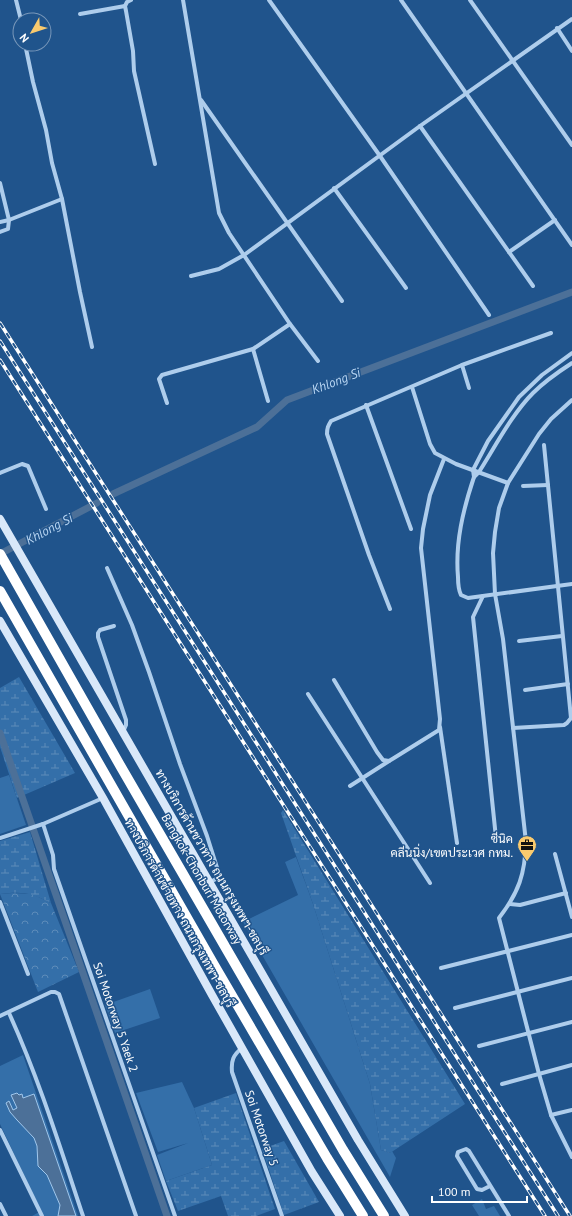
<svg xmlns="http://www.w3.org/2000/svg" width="572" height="1216" font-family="'PT Sans',Sarabun,sans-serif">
<defs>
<pattern id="forest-crowns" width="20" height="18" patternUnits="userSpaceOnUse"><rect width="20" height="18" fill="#346fa9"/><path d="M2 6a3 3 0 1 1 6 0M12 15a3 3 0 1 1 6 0" fill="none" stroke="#5d8cba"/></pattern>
<pattern id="wetland-marsh" width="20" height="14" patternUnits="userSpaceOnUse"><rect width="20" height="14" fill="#346fa9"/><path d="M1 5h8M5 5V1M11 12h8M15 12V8" fill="none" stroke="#5d8cba"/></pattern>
</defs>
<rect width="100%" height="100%" fill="#20548c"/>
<g fill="#346fa9">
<polygon points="9,775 26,825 0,834 0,778"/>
<polygon points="296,857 313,904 370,1084 381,1150 390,1153 392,1151 396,1158 390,1177 243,922 298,895 285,862"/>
<polygon points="150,989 160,1018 115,1033 105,1005"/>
<polygon points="23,1055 78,1216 32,1216 41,1211 0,1124 0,1066"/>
<polygon points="182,1082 194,1108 212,1165 166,1181 157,1155 188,1143 158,1152 136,1093"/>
<polygon points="482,1199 486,1209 494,1206 500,1216 479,1216 472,1205"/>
</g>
<polygon fill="url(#forest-crowns)" points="13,893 32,894 51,903 79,972 38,992 0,894"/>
<g fill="url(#wetland-marsh)">
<polygon points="19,677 75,773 17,798 0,747 0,688"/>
<polygon points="283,810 465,1104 390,1153 381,1150 370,1084 313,904 281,813"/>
<path d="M30,832L51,903C30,893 24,891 0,894V841Z"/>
<polygon points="236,1093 275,1209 256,1216 228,1216 221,1196 178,1211 166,1181 212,1165 194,1108"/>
<polygon points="284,1141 319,1202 284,1215 262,1149"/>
</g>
<polygon fill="#4c7098" stroke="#a1c8ed" points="17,1093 19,1095 22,1094 23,1098 34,1094 76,1216 58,1216 60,1205 47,1175 38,1166 37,1146 34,1138 17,1120 10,1112 6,1103 9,1101 13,1110 17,1108 11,1095"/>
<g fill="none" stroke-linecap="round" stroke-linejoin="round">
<g stroke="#4c7098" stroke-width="7">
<polyline points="113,494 257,427 287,400 572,292"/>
<polyline points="0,554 97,503"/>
<polyline points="0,733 167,1216"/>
</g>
<g stroke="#aecdec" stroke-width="4">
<polyline points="16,0 21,20"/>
<polyline points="131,0 127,2 125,6 126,11 133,51 134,71 155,164"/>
<polyline points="183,0 219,213 229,233 290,324 318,361"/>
<polyline points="269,0 380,156 489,315"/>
<polyline points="401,0 572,245"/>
<polyline points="470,0 572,145"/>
<polyline points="80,14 125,6"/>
<polyline points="557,28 572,51"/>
<polyline points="25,44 33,82 46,130 52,163 62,199"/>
<polyline points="201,100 342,301"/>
<polyline points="420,126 533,286"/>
<polyline points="0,183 9,220 8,229 0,232"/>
<polyline points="334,188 406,288"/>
<polyline points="0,222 9,220 62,199 80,292 92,347"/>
<polyline points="509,252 555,220"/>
<polyline points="191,276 219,269 244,255 420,126 572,19"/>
<polyline points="253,349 268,401"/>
<path d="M572,353L542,375L519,397L488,441L473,470L474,477L479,472C495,447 512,414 533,393C544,382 558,372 572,363"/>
<polyline points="462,365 469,388"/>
<polyline points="412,387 430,444 435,453 456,464 508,483"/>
<path d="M572,400L551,419L539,434L508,483L499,508L495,532L493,553L495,594L503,639L526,842C525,874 519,892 499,918L539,1074L551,1115L572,1157"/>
<polyline points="167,403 159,379 162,375 253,349 290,324"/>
<polyline points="366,405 411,529"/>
<polyline points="0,473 22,464 28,466 46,509"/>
<path d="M474,477C463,510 455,543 458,577C458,583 458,589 461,595L468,598L572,584"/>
<polyline points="523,486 548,485"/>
<polyline points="107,568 132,625 149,672 180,764 207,836 220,877 210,882"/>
<polyline points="483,596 473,617 496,838"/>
<path d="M390,609L369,555L327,434C327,428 328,426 331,421L462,365L551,333"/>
<polyline points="114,626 100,630 98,633 98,637 126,720 126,725 123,732"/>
<polyline points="519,641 562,636"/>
<polyline points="334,680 377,752 383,760 389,761 394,758 439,730 440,719 421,548 423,529 430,495 444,459"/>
<polyline points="525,690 568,684"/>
<polyline points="308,694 430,883"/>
<polyline points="440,727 457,843"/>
<polyline points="513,728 564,725 567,723 571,718 544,445"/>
<polyline points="350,786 389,761"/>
<polyline points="43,824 53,855 54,869 175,1216"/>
<polyline points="0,838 43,824 103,798"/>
<polyline points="555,854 572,917"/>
<polyline points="0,902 28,974"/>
<polyline points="510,904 520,905 566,893"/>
<polyline points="441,968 572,935"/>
<polyline points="455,1008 572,978"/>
<path d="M9,1013C39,1079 60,1147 83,1216"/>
<polyline points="0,1016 51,992 55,992 59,994 136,1216"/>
<polyline points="479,1046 572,1022"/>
<path d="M242,1048C233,1055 231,1061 232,1072L282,1216"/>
<polyline points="502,1084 572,1065"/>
<polyline points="551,1115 572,1110"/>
<polyline points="0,1130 42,1216"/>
<polyline points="490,1186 482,1190 477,1189 457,1156 458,1152 466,1149 469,1151 509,1216"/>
<polyline points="0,1204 6,1216"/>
</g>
<g stroke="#d9e8f9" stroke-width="8">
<polyline points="0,519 358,1140 405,1216"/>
<polyline points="0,621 103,798 212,995 312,1172 340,1216"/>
</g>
<g stroke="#fff" stroke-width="10">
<polyline points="0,554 121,767 343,1150 384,1216"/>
<polyline points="0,591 214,965 327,1158 363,1216"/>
</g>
<defs>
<g id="rail">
<polyline points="0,323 570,1216"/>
<polyline points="0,341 558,1216"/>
<polyline points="0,360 545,1216"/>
</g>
</defs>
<use href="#rail" stroke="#fff" stroke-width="3.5"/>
<use href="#rail" stroke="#20548c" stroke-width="2" stroke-dasharray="6" stroke-linecap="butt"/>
</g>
<defs>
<symbol id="office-pin" viewBox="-11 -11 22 30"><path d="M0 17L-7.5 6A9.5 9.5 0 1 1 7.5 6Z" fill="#f9ca6e" stroke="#20548c"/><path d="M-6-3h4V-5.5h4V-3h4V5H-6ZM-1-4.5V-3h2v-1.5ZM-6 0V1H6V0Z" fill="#111"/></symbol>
</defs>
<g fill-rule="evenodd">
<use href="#office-pin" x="516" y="834" width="22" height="30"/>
</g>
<g text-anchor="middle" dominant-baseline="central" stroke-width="3" stroke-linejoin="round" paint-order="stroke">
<g font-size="12" fill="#fff" stroke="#20548c" text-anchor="end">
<text x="513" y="838">ซีนิค<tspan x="513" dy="14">คลีนนิ่ง/เขตประเวศ กทม.</tspan></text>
</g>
<g font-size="12" fill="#fff" stroke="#20548c">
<text transform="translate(212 862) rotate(60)">ทางบริการด้านขวาทาง ถนนกรุงเทพฯ-ชลบุรี</text>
<text transform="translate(202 879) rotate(60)">Bangkok-Chonburi Motorway</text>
<text transform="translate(180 913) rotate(61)">ทางบริการด้านซ้ายทาง ถนนกรุงเทพฯ-ชลบุรี</text>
<text transform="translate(116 1017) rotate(71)">Soi Motorway 5 Yaek 2</text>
<text transform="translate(262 1128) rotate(71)">Soi Motorway 5</text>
</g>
<g font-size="13" font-style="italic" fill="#b9d6f3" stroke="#20548c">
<text transform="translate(336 381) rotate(-21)">Khlong Si</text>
<text transform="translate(49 529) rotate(-28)">Khlong Si</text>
</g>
</g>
<g transform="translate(32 32) rotate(231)"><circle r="19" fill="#20548c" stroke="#7998ba"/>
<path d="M0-3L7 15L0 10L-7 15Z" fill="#f9ca6e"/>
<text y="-6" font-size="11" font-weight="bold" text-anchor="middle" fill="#ffffff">N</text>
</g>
<path d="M432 1196v6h95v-6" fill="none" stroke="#ffffff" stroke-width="2"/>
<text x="438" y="1196" font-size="12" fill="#ffffff" stroke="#20548c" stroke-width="3" paint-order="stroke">100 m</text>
</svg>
